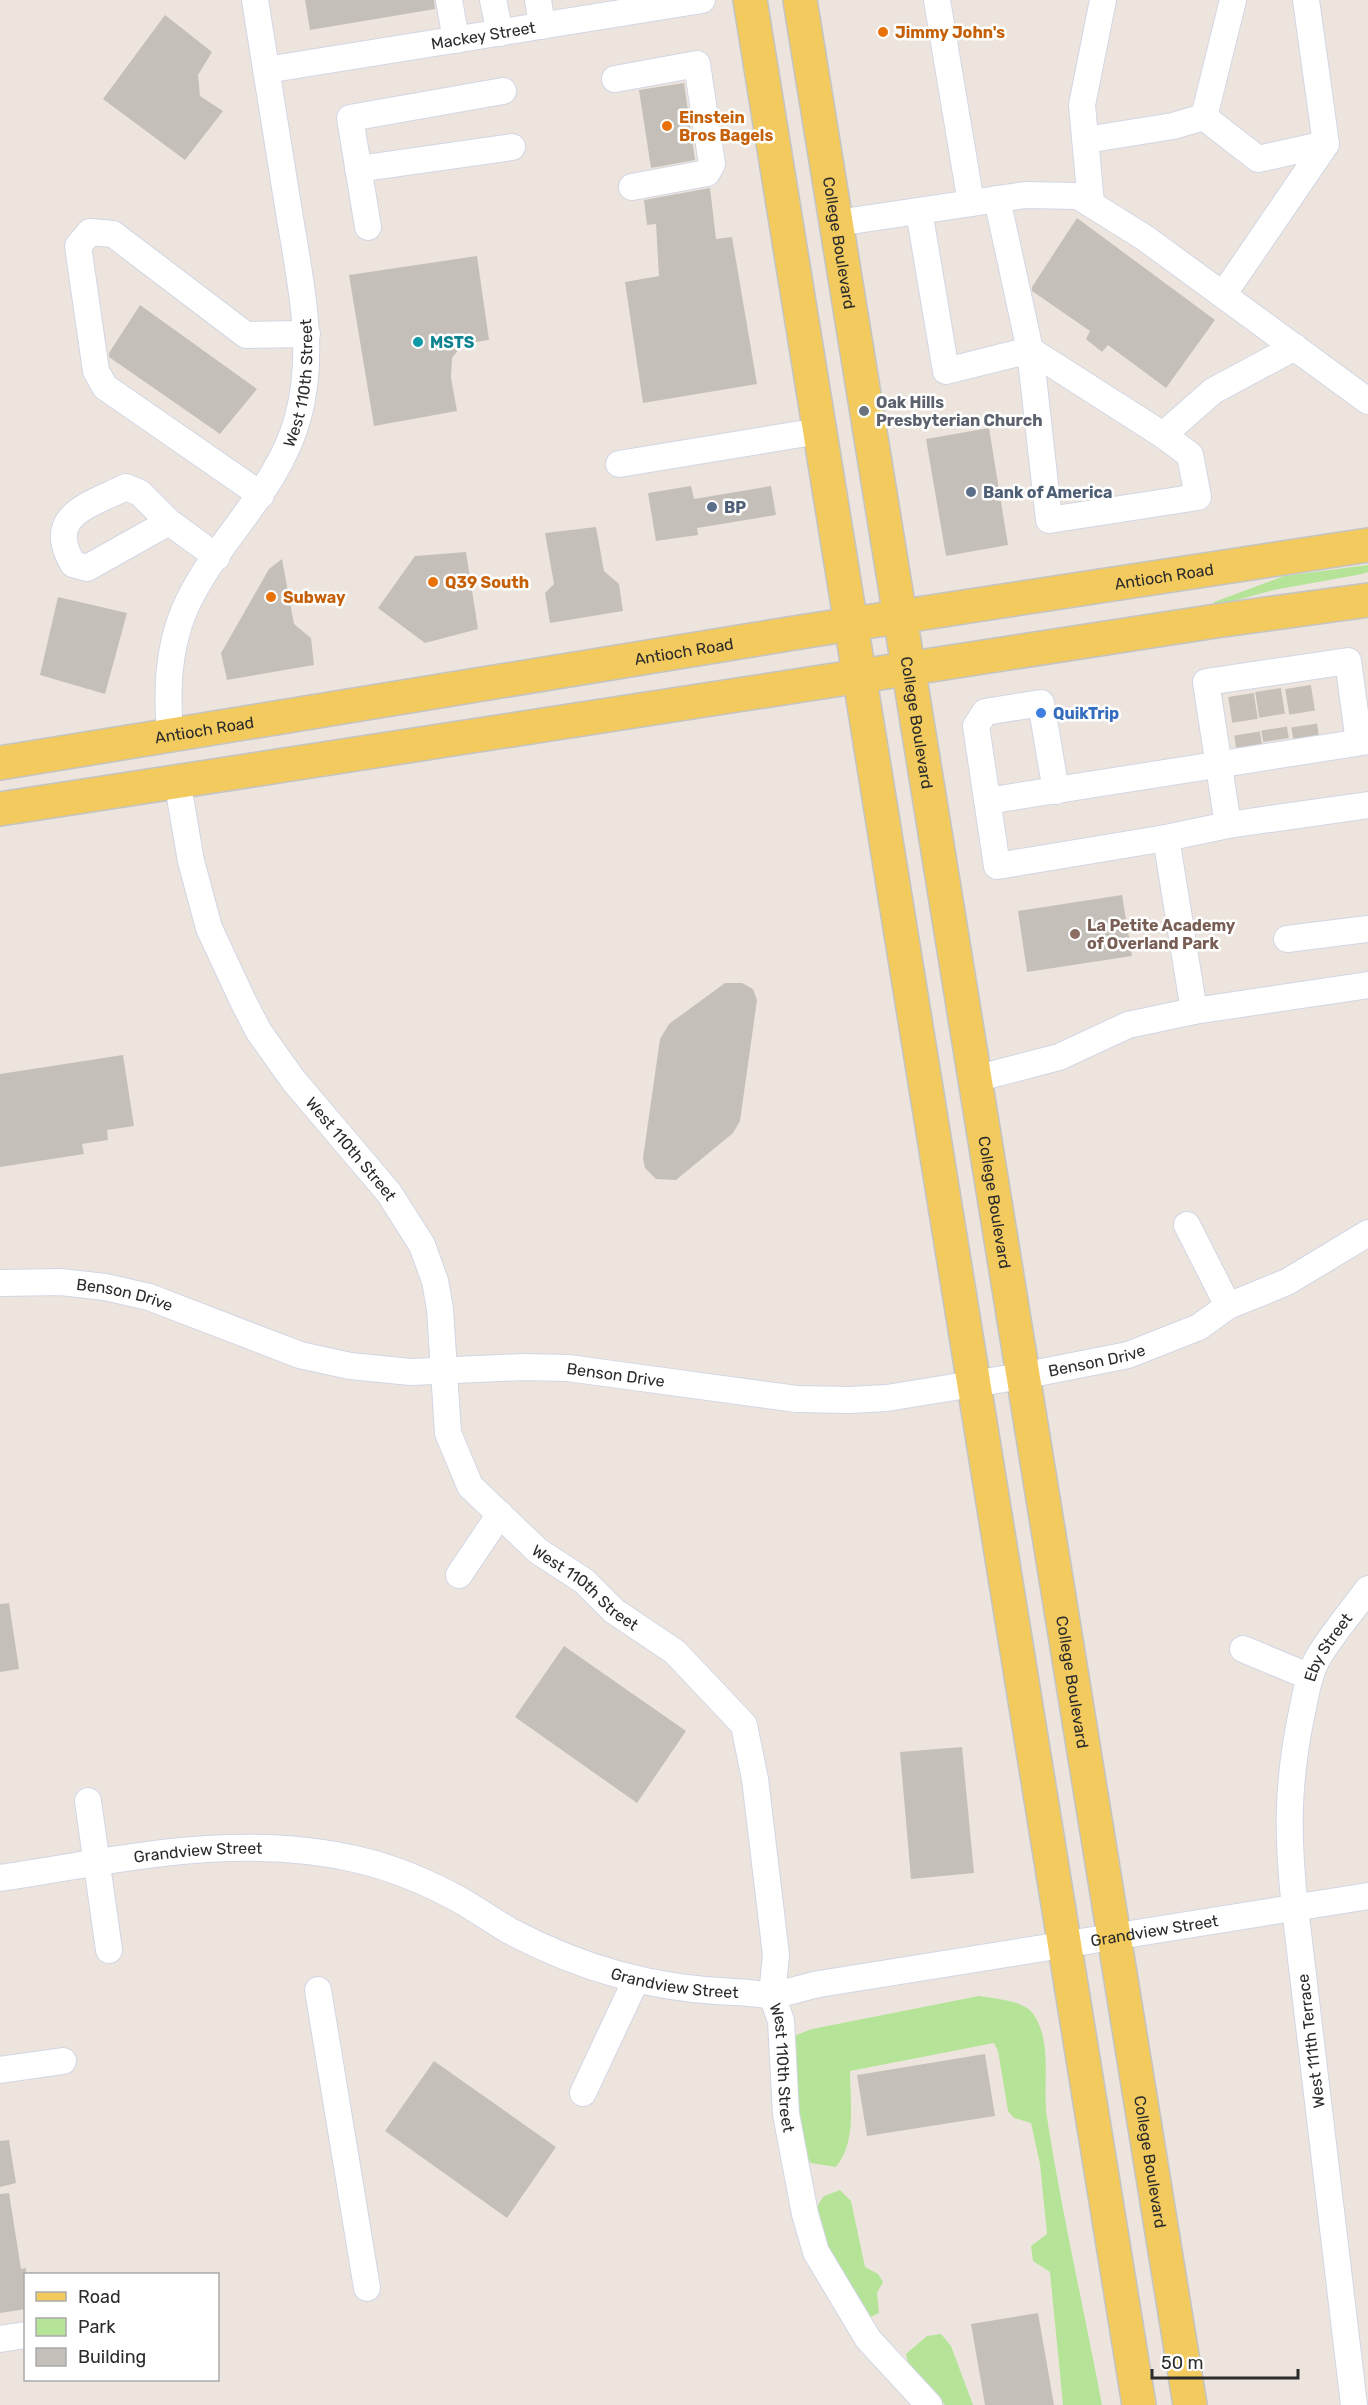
<svg xmlns="http://www.w3.org/2000/svg" width="1368" height="2405" font-family="Rubik,sans-serif">
<rect width="100%" height="100%" fill="#ede5dd"/>
<g fill="#b5e499">
<polygon points="1368,565 1368,572 1362,574 1274,590 1215,606 1214,602 1284,576"/>
<path d="M979,1996C995,1999 1025,2000 1034,2015C1053,2044 1042,2085 1047,2118C1062,2214 1084,2309 1102,2405H1063L1050,2272L1033,2261L1031,2246L1047,2234L1040,2164L1031,2123L1014,2118L1008,2111L998,2051L994,2043L850,2071C850,2103 857,2141 836,2167L811,2163L802,2155L791,2037L812,2029Z"/>
<polygon points="840,2190 851,2201 865,2267 878,2274 883,2282 877,2293 879,2313 871,2317 856,2305 841,2268 821,2236 816,2208 824,2196"/>
<polygon points="941,2334 951,2346 973,2405 945,2405 908,2363 906,2354 927,2336"/>
</g>
<g fill="#c5bfb9">
<polygon points="305,0 434,0 435,9 310,30"/>
<polygon points="165,15 212,52 198,75 200,96 223,111 185,160 103,99"/>
<polygon points="684,83 695,160 651,168 639,90"/>
<polygon points="710,188 716,239 732,237 757,384 643,403 625,282 659,276 656,224 647,225 644,200"/>
<polygon points="1077,218 1215,320 1166,388 1108,345 1102,352 1086,339 1090,331 1032,291 1032,287"/>
<polygon points="477,256 489,340 463,344 452,358 451,378 457,411 374,426 349,275"/>
<polygon points="140,305 257,389 220,434 109,357 109,353"/>
<polygon points="989,428 1008,545 946,556 926,439"/>
<polygon points="691,486 694,499 771,486 776,515 697,528 698,535 656,541 648,493"/>
<polygon points="596,527 604,571 619,584 623,611 550,623 545,593 554,584 545,533"/>
<polygon points="466,552 478,629 425,643 378,608 415,556"/>
<polygon points="282,559 294,624 311,638 314,665 227,680 221,653 269,569"/>
<polygon points="58,597 127,613 105,694 40,675"/>
<polygon points="1122,895 1132,956 1027,972 1018,911"/>
<polygon points="725,983 742,983 753,989 757,1000 740,1121 733,1133 676,1180 656,1179 645,1168 643,1158 660,1039 669,1024"/>
<polygon points="123,1055 134,1126 107,1130 108,1140 82,1144 84,1154 0,1167 0,1074"/>
<polygon points="9,1603 19,1669 0,1672 0,1604"/>
<polygon points="564,1646 686,1731 637,1803 515,1717"/>
<polygon points="962,1747 974,1873 911,1879 900,1752"/>
<polygon points="985,2054 995,2116 867,2136 857,2075"/>
<polygon points="434,2061 556,2147 507,2218 385,2131"/>
<polygon points="9,2140 16,2183 0,2187 0,2141"/>
<polygon points="9,2193 21,2269 26,2268 26,2309 0,2313 0,2194"/>
<polygon points="1038,2313 1054,2405 985,2405 971,2324"/>
</g>
<g fill="none" stroke-linecap="round" stroke-linejoin="round">
<g stroke="#c6c0b9" stroke-width="26" stroke-dasharray="26 13" stroke-linecap="butt">
<polyline points="1298,687 1306,737"/>
<polyline points="1268,690 1276,740"/>
<polyline points="1241,695 1249,746"/>
</g>
<defs>
<g id="minor">
<polyline points="449,0 456,40"/>
<polyline points="493,0 500,33"/>
<polyline points="538,0 542,26"/>
<polyline points="937,0 971,203"/>
<path id="s1" d="M266,70L702,0"/>
<polyline points="615,79 697,64 712,164 707,173 632,187"/>
<polyline points="1204,117 1258,159 1326,144"/>
<polyline points="1086,140 1173,126 1204,117 1233,0"/>
<polyline points="358,169 512,147"/>
<polyline points="997,199 1030,350 1163,435"/>
<polyline points="1091,203 1082,105 1103,0"/>
<polyline points="919,211 946,371 1030,350 1049,520 1198,497 1190,455 1163,435 1213,391 1295,347"/>
<polyline points="837,223 1025,195 1078,196 1145,238 1368,401"/>
<polyline points="368,227 350,118 503,91"/>
<polyline points="1223,295 1326,144 1306,0"/>
<polyline points="619,464 819,431"/>
<polyline points="261,495 105,387 96,371 78,246 90,232 113,234 246,335 307,334"/>
<path d="M169,522L87,568L73,564C44,515 90,505 126,487L140,493L169,522L217,557"/>
<path id="s2" d="M170,736C167,693 167,652 184,611C214,541 278,492 298,417C317,347 299,276 288,206C277,137 266,69 255,0"/>
<path id="s3" d="M177,780L191,861L209,928L243,1001L259,1032L294,1081L389,1193L422,1245L435,1281L440,1309L448,1433L470,1486L538,1551L584,1581L614,1611L675,1652L744,1725L755,1779L776,1955L772,1995L781,2021L786,2114L805,2214L816,2252L868,2339L929,2405"/>
<polyline points="1056,791 1041,703 985,712 976,726 997,866 1166,838"/>
<polyline points="987,801 1368,741"/>
<polyline points="1228,825 1206,682 1348,661 1359,742"/>
<polyline points="1287,939 1368,929"/>
<polyline points="1194,1011 1166,838 1228,825 1368,805"/>
<polyline points="975,1079 1059,1057 1128,1025 1194,1011 1368,985"/>
<polyline points="1187,1225 1228,1306"/>
<path id="s4" d="M0,1283L61,1282L105,1287L149,1297L300,1355L350,1366L411,1372L523,1367L568,1368L797,1399L849,1400L887,1398L1022,1376L1128,1355L1199,1327L1228,1306L1287,1282L1368,1233"/>
<polyline points="459,1575 500,1514"/>
<polyline points="1243,1649 1310,1677"/>
<polyline points="88,1801 109,1950"/>
<path id="s5" d="M0,1878C119,1860 239,1831 359,1860C393,1868 429,1883 460,1900C477,1910 493,1921 510,1931C582,1969 653,1989 735,1992C746,1992 759,1995 771,1995C786,1994 804,1987 819,1984L1368,1896"/>
<polyline points="318,1990 367,2288"/>
<polyline points="0,2070 63,2061"/>
<polyline points="583,2093 636,1980"/>
<polyline points="0,2339 26,2335"/>
<path id="s6" d="M1354,2405L1295,1908C1287,1836 1287,1783 1302,1712C1306,1693 1309,1673 1319,1656C1333,1633 1352,1611 1368,1589"/>
</g>
<g id="major">
<polyline points="750,0 1139,2405"/>
<path id="s7" d="M800,0L1190,2405"/>
<path id="s8" d="M0,763L813,630L1368,545"/>
<polyline points="0,809 1216,621 1368,600"/>
</g>
</defs>
<use href="#minor" stroke="#d2d6e4" stroke-width="28"/>
<use href="#major" stroke="#c4c4c4" stroke-width="36"/>
<use href="#minor" stroke="#fff" stroke-width="26"/>
<use href="#major" stroke="#f2ca5d" stroke-width="33"/>
</g>
<g fill="#e8710a" stroke="#fff" stroke-width="2">
<circle cx="883" cy="32" r="6"/>
<circle cx="667" cy="126" r="6"/>
<circle cx="433" cy="582" r="6"/>
<circle cx="271" cy="597" r="6"/>
</g>
<circle fill="#0f9aa8" stroke="#fff" stroke-width="2" cx="418" cy="342" r="6"/>
<circle fill="#6b7280" stroke="#fff" stroke-width="2" cx="864" cy="411" r="6"/>
<g fill="#5c6f8a" stroke="#fff" stroke-width="2">
<circle cx="971" cy="492" r="6"/>
<circle cx="712" cy="507" r="6"/>
</g>
<circle fill="#3f7fe0" stroke="#fff" stroke-width="2" cx="1041" cy="713" r="6"/>
<circle fill="#8d6e63" stroke="#fff" stroke-width="2" cx="1075" cy="934" r="6"/>
<g text-anchor="middle" dominant-baseline="central" stroke-width="5" stroke-linejoin="round" paint-order="stroke">
<g font-size="16" font-weight="bold" fill="#c56008" stroke="#fff" text-anchor="start">
<text x="895" y="32">Jimmy John's</text>
<text x="679" y="117">Einstein<tspan x="679" dy="18">Bros Bagels</tspan></text>
<text x="445" y="582">Q39 South</text>
<text x="283" y="597">Subway</text>
</g>
<g font-size="16" fill="#2b2b2b" stroke="#fff">
<text stroke="none"><textPath href="#s1" startOffset="220">Mackey Street</textPath></text>
<text stroke="none"><textPath href="#s7" startOffset="246">College Boulevard</textPath></text>
<text stroke="none"><textPath href="#s2" startOffset="387">West 110th Street</textPath></text>
<text stroke="none"><textPath href="#s8" startOffset="1179">Antioch Road</textPath></text>
<text stroke="none"><textPath href="#s8" startOffset="693">Antioch Road</textPath></text>
<text stroke="none"><textPath href="#s7" startOffset="732">College Boulevard</textPath></text>
<text stroke="none"><textPath href="#s8" startOffset="207">Antioch Road</textPath></text>
<text stroke="none"><textPath href="#s3" startOffset="416">West 110th Street</textPath></text>
<text stroke="none"><textPath href="#s7" startOffset="1218">College Boulevard</textPath></text>
<text stroke="none"><textPath href="#s4" startOffset="126">Benson Drive</textPath></text>
<text stroke="none"><textPath href="#s4" startOffset="1116">Benson Drive</textPath></text>
<text stroke="none"><textPath href="#s4" startOffset="630">Benson Drive</textPath></text>
<text stroke="none"><textPath href="#s3" startOffset="938">West 110th Street</textPath></text>
<text stroke="none"><textPath href="#s6" startOffset="768">Eby Street</textPath></text>
<text stroke="none"><textPath href="#s7" startOffset="1704">College Boulevard</textPath></text>
<text stroke="none"><textPath href="#s5" startOffset="200">Grandview Street</textPath></text>
<text stroke="none"><textPath href="#s5" startOffset="1190">Grandview Street</textPath></text>
<text stroke="none"><textPath href="#s5" startOffset="704">Grandview Street</textPath></text>
<text transform="translate(1311 2041) rotate(-97)">West 111th Terrace</text>
<text stroke="none"><textPath href="#s3" startOffset="1496">West 110th Street</textPath></text>
<text stroke="none"><textPath href="#s7" startOffset="2190">College Boulevard</textPath></text>
</g>
<g font-size="16" font-weight="bold" fill="#0d838f" stroke="#fff" text-anchor="start">
<text x="430" y="342">MSTS</text>
</g>
<g font-size="16" font-weight="bold" fill="#5b616d" stroke="#fff" text-anchor="start">
<text x="876" y="402">Oak Hills<tspan x="876" dy="18">Presbyterian Church</tspan></text>
</g>
<g font-size="16" font-weight="bold" fill="#4e5e75" stroke="#fff" text-anchor="start">
<text x="983" y="492">Bank of America</text>
<text x="724" y="507">BP</text>
</g>
<g font-size="16" font-weight="bold" fill="#366cbe" stroke="#fff" text-anchor="start">
<text x="1053" y="713">QuikTrip</text>
</g>
<g font-size="16" font-weight="bold" fill="#785e54" stroke="#fff" text-anchor="start">
<text x="1087" y="925">La Petite Academy<tspan x="1087" dy="18">of Overland Park</tspan></text>
</g>
</g>
<rect x="24" y="2273" width="195" height="108" fill="#ffffff" stroke="#aaaaaa" stroke-width="1.5"/>
<rect x="36" y="2292" width="30" height="9" fill="#f2ca5d" stroke="#aaaaaa" stroke-width="1.5"/>
<text x="78" y="2303" font-size="18" fill="#2b2b2b">Road</text>
<rect x="36" y="2318" width="30" height="18" fill="#b5e499" stroke="#aaaaaa" stroke-width="1.5"/>
<text x="78" y="2333" font-size="18" fill="#2b2b2b">Park</text>
<rect x="36" y="2348" width="30" height="18" fill="#c5bfb9" stroke="#aaaaaa" stroke-width="1.5"/>
<text x="78" y="2363" font-size="18" fill="#2b2b2b">Building</text>
<path d="M1152 2369v9h146v-9" fill="none" stroke="#2b2b2b" stroke-width="3"/>
<text x="1161" y="2369" font-size="18" fill="#2b2b2b" stroke="#ffffff" stroke-width="4.5" paint-order="stroke">50 m</text>
</svg>
